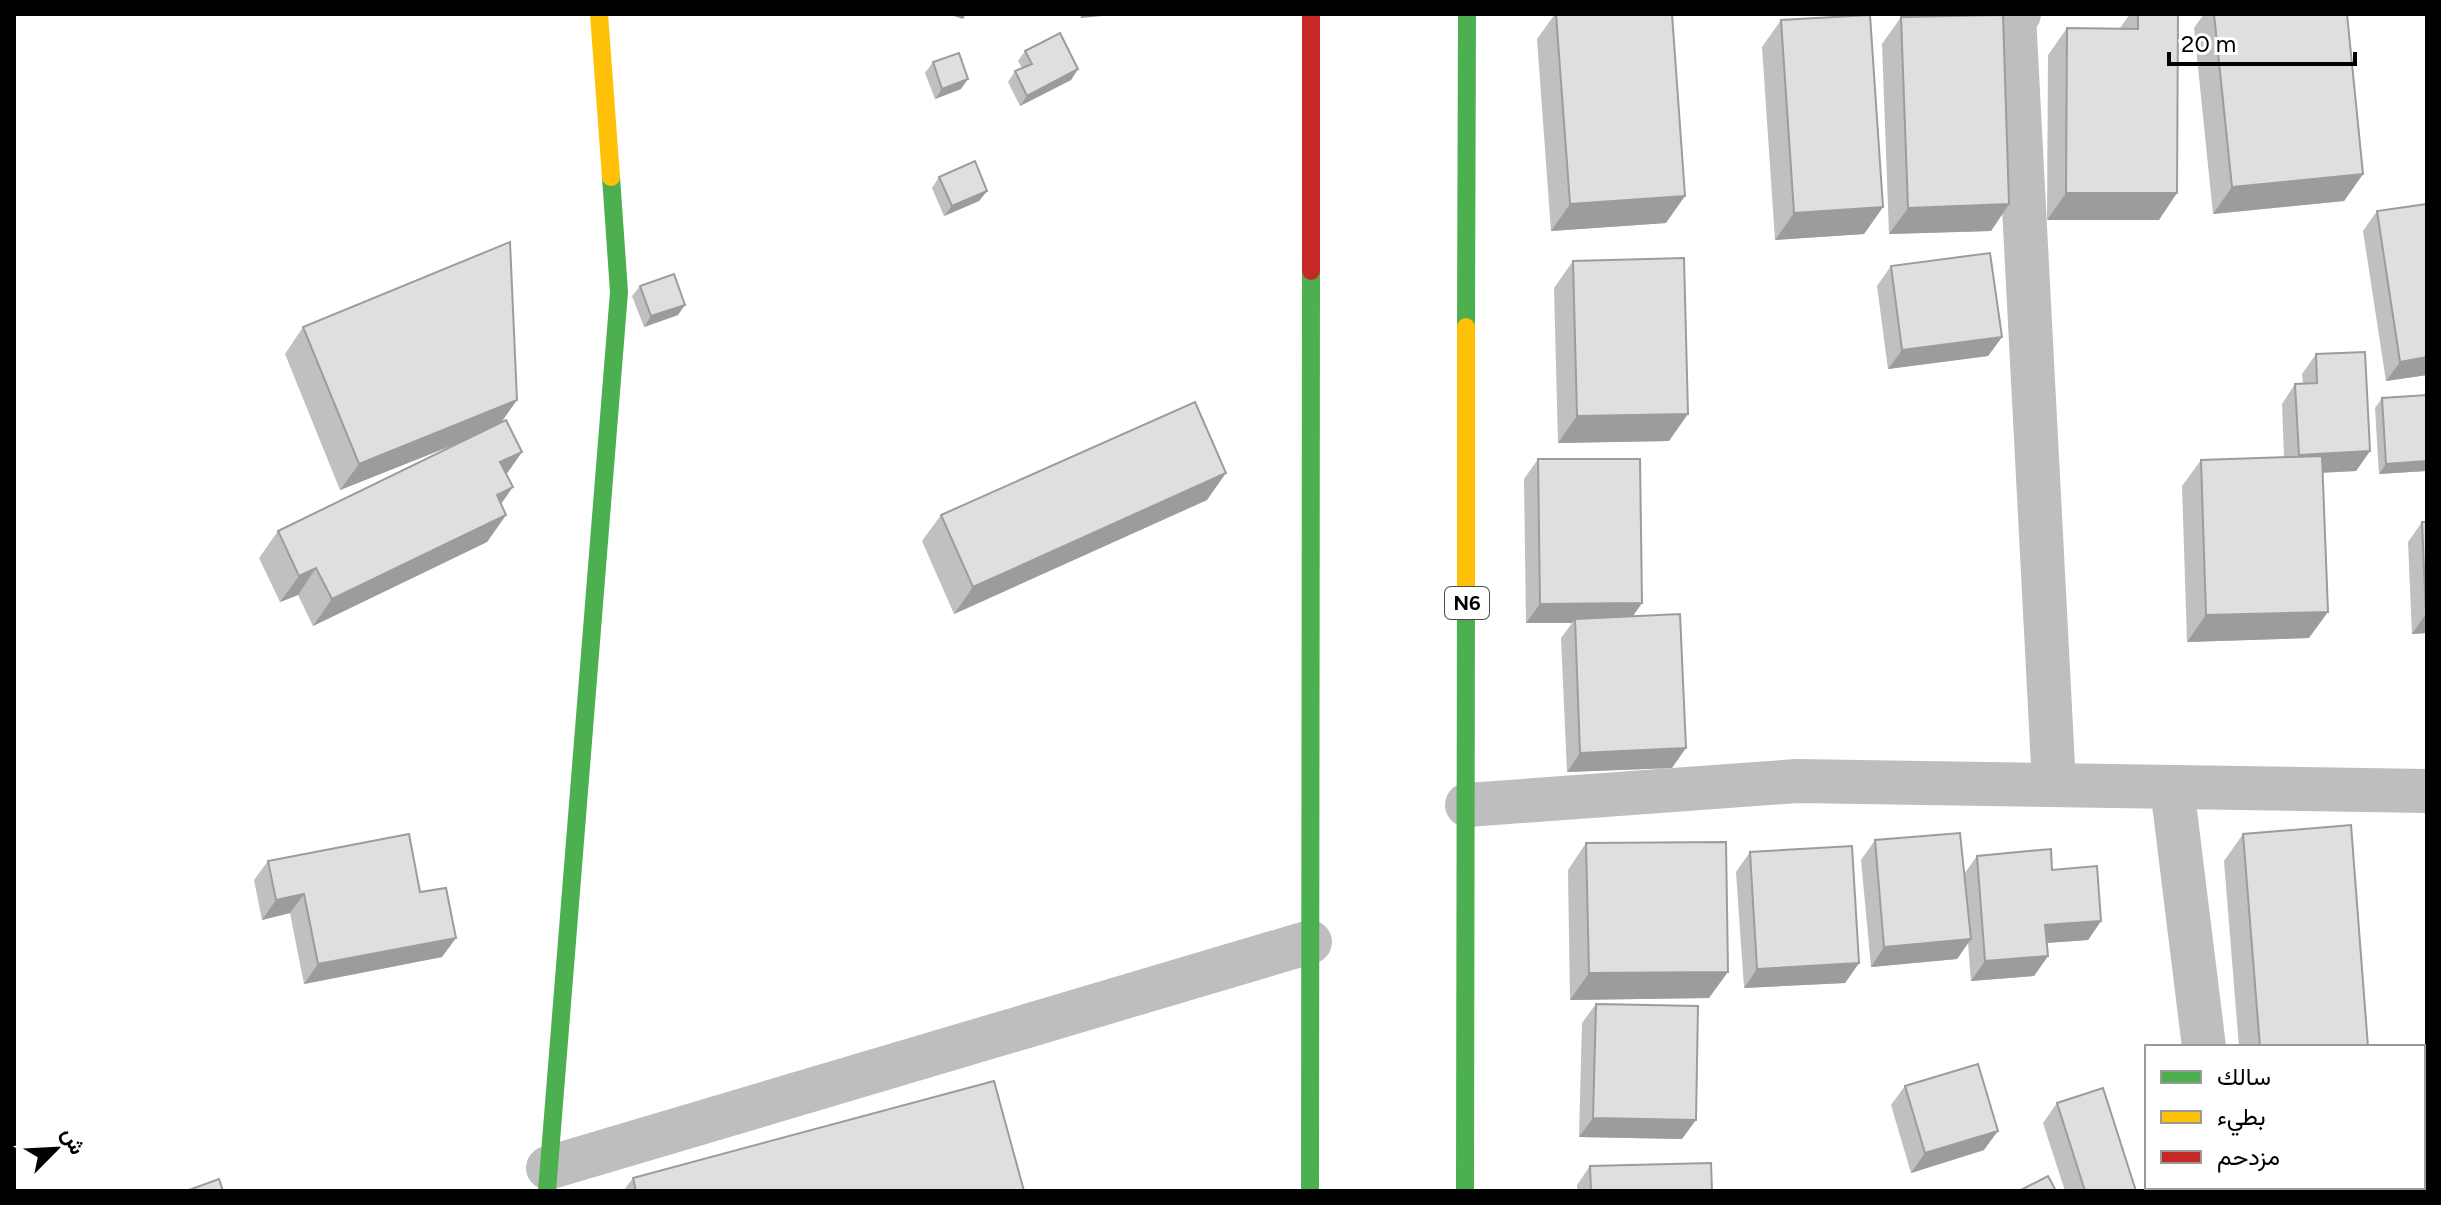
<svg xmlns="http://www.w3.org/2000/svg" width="2441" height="1205" font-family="Figtree,Vazirmatn,sans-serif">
<rect width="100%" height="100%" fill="#fff"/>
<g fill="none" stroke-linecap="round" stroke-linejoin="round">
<g stroke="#bebebe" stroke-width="44">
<polyline points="1932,14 2019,14"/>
<polyline points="2014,15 2054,785"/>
<polyline points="2172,787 2204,1047"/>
<polyline points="1467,805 1797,781 2427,791"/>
<polyline points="548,1168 1310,942"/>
<polyline points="2222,1187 2222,1191"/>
</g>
<g stroke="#4caf50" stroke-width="18">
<polyline points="1466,327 1467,14"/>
<polyline points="547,1191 619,292 611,177"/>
<polyline points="1310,1191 1311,271"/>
<polyline points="1465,1191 1466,593"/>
</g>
<g stroke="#ffc107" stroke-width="18">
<polyline points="599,14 611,177"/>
<polyline points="1466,593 1466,327"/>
</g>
<polyline stroke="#c62828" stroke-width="18" points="1311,271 1311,14"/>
</g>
<g fill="#c0c0c0">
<polygon points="1555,14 1672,14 1666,223 1551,231 1537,39"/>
<polygon points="2130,14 2178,14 2159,220 2047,220 2048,55 2067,28 2120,28"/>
<polygon points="2204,14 2347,14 2363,174 2344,201 2213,214 2194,28"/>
<polygon points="1901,17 2009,204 1991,231 1889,234 1882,44"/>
<polygon points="1781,20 1883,207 1864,234 1775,240 1762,47"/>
<polygon points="1025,51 1078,69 1071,80 1020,106 1008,82 1015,71 1022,68 1018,61"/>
<polygon points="933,62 961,89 935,99 925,73"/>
<polygon points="939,177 987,191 979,201 944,216 932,188"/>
<polygon points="2377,211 2427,375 2386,381 2363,231"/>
<polygon points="1573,261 1669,441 1558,443 1554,288"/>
<polygon points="1891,266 2002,337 1988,356 1888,369 1877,286"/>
<polygon points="640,286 678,315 644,327 632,296"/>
<polygon points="303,327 501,422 522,452 506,474 501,503 506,515 487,542 313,626 298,595 280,602 259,558 278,531 464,441 340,490 285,354"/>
<polygon points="2316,354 2370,451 2356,471 2323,473 2309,638 2187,642 2182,486 2201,460 2284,457 2282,404 2295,384 2303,384 2302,374"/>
<polygon points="2382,398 2426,471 2379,474 2375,408"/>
<polygon points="1538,459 1642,603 1632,616 1672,768 1567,772 1561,638 1572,623 1526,623 1524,479"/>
<polygon points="1207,500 954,614 922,541 941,515"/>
<polygon points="2422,522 2427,633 2412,634 2408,542"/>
<polygon points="2243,834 2368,1047 2239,1047 2224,861"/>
<polygon points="1875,840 1964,874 1977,856 2052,870 2101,921 2088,940 2047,943 2048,956 2034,976 1971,981 1968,943 1957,959 1871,967 1861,860"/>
<polygon points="1586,843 1709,998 1570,1000 1568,870"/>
<polygon points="1750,852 1859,963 1845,983 1744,988 1736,872"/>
<polygon points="268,861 420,892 442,957 304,984 290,913 262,920 254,880"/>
<polygon points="1596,1004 1682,1139 1579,1137 1582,1023"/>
<polygon points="1905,1086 1984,1150 1911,1173 1891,1105"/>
<polygon points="2057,1103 2136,1191 2065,1191 2043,1123"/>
<polygon points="1590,1166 1712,1191 1577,1191 1577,1185"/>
<polygon points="633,1178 1024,1191 623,1191"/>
</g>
<g fill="#9c9c9c">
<polygon points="948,14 966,14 963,19"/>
<polygon points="1083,14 1124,14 1080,18"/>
<polygon points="1078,69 1071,80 1020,106 1027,96"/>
<polygon points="968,79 961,89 935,99 942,89"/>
<polygon points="2363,174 2344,201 2213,214 2232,187"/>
<polygon points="987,191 979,201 944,216 952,206"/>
<polygon points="2066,193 2177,193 2159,220 2047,220"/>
<polygon points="1685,196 1666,223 1551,231 1570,204"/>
<polygon points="2009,204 1991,231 1889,234 1908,208"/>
<polygon points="1883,207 1864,234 1775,240 1794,213"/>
<polygon points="685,305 678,315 644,327 651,316"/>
<polygon points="2002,337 1988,356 1888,369 1902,350"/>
<polygon points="2427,357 2427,375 2386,381 2400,362"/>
<polygon points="517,400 498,427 340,490 359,464"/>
<polygon points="1688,414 1669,441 1558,443 1577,416"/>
<polygon points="2370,451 2356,471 2285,474 2299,455"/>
<polygon points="522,452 503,479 500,462"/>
<polygon points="2427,461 2426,471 2379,474 2386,464"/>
<polygon points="1226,473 1207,500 954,614 973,587"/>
<polygon points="513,487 494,514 497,495"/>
<polygon points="506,515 487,542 313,626 332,599"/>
<polygon points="316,568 298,595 280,602 299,576"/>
<polygon points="1642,603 1628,623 1575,619 1572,623 1526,623 1540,604"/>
<polygon points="2328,612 2309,638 2187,642 2206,615"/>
<polygon points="2426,614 2427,614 2427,633 2412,634"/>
<polygon points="1686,748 1672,768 1567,772 1580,753"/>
<polygon points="304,894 290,913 262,920 276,900"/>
<polygon points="2101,921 2088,940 2031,944 2045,925"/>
<polygon points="456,938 442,957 304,984 318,964"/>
<polygon points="1971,939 1957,959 1871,967 1884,947"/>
<polygon points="2048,956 2034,976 1971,981 1985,961"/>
<polygon points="1859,963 1845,983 1744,988 1757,969"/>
<polygon points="1728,972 1709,998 1570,1000 1589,973"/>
<polygon points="1593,1118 1696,1120 1682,1139 1579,1137"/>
<polygon points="1998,1131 1984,1150 1911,1173 1925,1153"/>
</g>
<g fill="#dfdfdf" stroke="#9c9c9c" stroke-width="2">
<polygon points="1556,14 1672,14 1685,196 1570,204"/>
<polygon points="2138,14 2178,14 2177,193 2066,193 2067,28 2138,29"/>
<polygon points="2214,14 2347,14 2363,174 2232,187"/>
<polygon points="1870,15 1883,207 1794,213 1781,20"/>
<polygon points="2003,15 2009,204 1908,208 1901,17"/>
<polygon points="1060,33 1078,69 1027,96 1015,71 1032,64 1025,51"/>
<polygon points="959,53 968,79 942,89 933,62"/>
<polygon points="975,161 987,191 952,206 939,177"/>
<polygon points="2427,204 2427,357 2400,362 2377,211"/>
<polygon points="510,242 517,400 359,464 303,327"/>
<polygon points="1990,253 2002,337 1902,350 1891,266"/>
<polygon points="1684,258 1688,414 1577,416 1573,261"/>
<polygon points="674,274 685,305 651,316 640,286"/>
<polygon points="2365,352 2370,451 2299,455 2295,384 2317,383 2316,354"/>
<polygon points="2427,395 2427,461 2386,464 2382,398"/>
<polygon points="1195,402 1226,473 973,587 941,515"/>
<polygon points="506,420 522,452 500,462 513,487 497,495 506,515 332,599 316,568 299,576 278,531"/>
<polygon points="2322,456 2328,612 2206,615 2201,460"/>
<polygon points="1538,459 1640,459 1642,603 1540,604"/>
<polygon points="2422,522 2427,522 2427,614 2426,614"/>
<polygon points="1680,614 1686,748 1580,753 1575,619"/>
<polygon points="2351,825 2368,1047 2260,1047 2243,834"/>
<polygon points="1960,833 1971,939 1884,947 1875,840"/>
<polygon points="409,834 420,892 446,888 456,938 318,964 304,894 276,900 268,861"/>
<polygon points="1726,842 1728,972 1589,973 1586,843"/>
<polygon points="1852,846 1859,963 1757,969 1750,852"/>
<polygon points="2051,849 2052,870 2097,866 2101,921 2045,925 2048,956 1985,961 1977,856"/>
<polygon points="1596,1004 1698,1006 1696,1120 1593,1118"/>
<polygon points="1978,1064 1998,1131 1925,1153 1905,1086"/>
<polygon points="994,1081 1024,1191 636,1191 633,1178"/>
<polygon points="2103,1088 2136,1191 2085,1191 2057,1103"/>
<polygon points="1711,1163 1712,1191 1591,1191 1590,1166"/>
<polygon points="2048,1176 2056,1191 2019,1191"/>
<polygon points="219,1179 223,1191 186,1191"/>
</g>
<g text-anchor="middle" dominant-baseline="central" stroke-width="7" stroke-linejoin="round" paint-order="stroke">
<rect fill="#fff" stroke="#4c4c4c" stroke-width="2" x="1445" y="587" width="44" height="32" rx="6"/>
<g font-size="20" font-weight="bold" fill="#000">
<text x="1467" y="603">N6</text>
</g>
</g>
<rect width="2441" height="1205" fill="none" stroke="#000000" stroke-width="32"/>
<rect x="2145" y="1045" width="280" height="144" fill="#ffffff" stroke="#999999" stroke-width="2"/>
<rect x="2161" y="1071" width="40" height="12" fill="#4caf50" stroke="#999999" stroke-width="2"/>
<text x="2217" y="1085" font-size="24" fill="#000000">سالك</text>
<rect x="2161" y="1111" width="40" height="12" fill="#ffc107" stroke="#999999" stroke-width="2"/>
<text x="2217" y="1125" font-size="24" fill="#000000">بطيء</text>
<rect x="2161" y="1151" width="40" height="12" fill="#c62828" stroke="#999999" stroke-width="2"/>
<text x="2217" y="1165" font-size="24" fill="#000000">مزدحم</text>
<g transform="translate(56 1149) rotate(66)" stroke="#ffffff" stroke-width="6" paint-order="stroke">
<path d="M0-6L14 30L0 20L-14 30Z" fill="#000000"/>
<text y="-12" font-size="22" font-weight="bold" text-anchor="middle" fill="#000000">ش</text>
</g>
<path d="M2169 52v12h186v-12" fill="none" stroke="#000000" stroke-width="4"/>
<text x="2181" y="52" font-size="24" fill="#000000" stroke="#ffffff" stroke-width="6" paint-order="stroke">20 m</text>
</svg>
